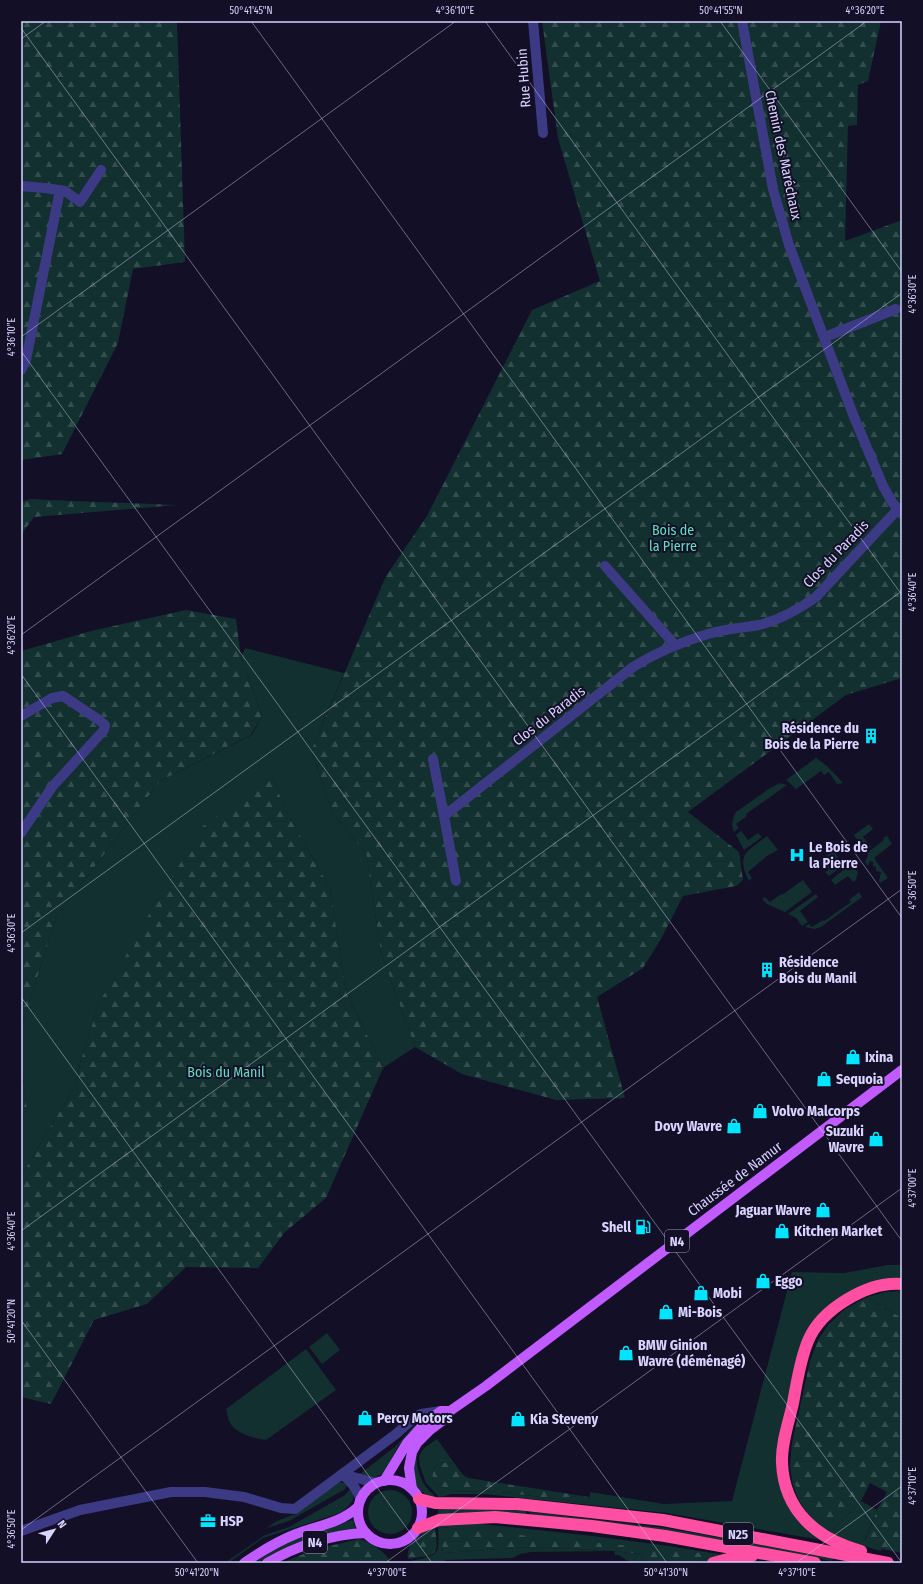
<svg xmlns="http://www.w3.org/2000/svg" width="923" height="1584" font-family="'Fira Sans Condensed',sans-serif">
<defs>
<pattern id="forest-firs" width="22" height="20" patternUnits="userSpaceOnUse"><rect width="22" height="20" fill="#12302f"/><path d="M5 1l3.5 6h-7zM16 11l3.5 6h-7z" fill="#344d4e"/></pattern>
</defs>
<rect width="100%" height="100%" fill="#130f26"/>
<g fill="#12302f">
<polygon points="245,648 344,673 311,751 334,815 366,853 381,952 415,1047 383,1068 346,992 330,888 286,811 272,776 99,1003 81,1060 75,1086 21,1176 21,1120 27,1109 21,1061 21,1029 56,917 160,781 252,735 262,716 241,657"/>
<polygon points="816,758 827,766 843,783 837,784 829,772 824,775 821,771 796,789 786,780"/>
<path d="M780,783L787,785L746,814L747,816L736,824L739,828L734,832C731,825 732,819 736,812L770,788Z"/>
<polygon points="869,824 873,829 863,837 871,847 865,851 854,835"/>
<polygon points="741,831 748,840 758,833 762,837 744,850 736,835"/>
<path d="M767,836L778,850L767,856L748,872L752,878L749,881C735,854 748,851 767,836Z"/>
<polygon points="887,836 892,844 874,858 888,878 880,883 879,881 881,872 876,871 876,867 873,866 873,862 870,861 868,866 865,862 868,855 867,853 884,840 883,838"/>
<polygon points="833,851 844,865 829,876 825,872 829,870 826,866 823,868 818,862"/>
<polygon points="846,868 851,870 855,869 858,872 856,880 853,882 848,876 835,885 831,880"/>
<polygon points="803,880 812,892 785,912 767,904 762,899 765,897 770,902 781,894 782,895"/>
<polygon points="859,892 862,897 821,927 814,929 805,927 809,924 812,927 823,920 824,921 851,902 849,900"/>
<polygon points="816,894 818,897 800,911 808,922 802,926 796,918 788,914"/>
<path d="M888,1265H902V1280L878,1282L810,1329L777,1466L821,1540L667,1513L484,1494H451L445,1496L439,1497L426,1483L420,1466L419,1457L421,1452L424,1448L437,1439L455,1464L439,1462C432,1468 432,1473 433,1482L451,1491L499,1492L589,1503L590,1492L664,1504L732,1501L792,1272L844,1273Z"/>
<polygon points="902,1291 902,1318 867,1297 885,1292"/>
<polygon points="327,1333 340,1350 322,1364 309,1347"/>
<path d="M306,1349L336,1390L266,1440C254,1438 235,1434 229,1421C228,1418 227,1413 226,1409Z"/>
<polygon points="419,1423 407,1435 397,1448 384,1473 376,1477 370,1478 360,1474 396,1446 412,1428"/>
<path d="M417,1451C415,1467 421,1485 434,1495V1498C421,1495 413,1483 413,1470C413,1464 416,1456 417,1451Z"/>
<path d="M792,1480L833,1529L861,1501L877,1510L865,1540L882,1549L881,1551C865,1546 848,1542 834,1535C813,1524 796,1503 792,1480Z"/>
<polygon points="340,1482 348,1484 344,1490 340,1492 289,1521 267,1528 275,1522 292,1515 295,1515 337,1483"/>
<path d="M352,1487C357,1499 350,1506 340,1513L263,1538L228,1563H225L265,1535L289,1527L345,1495Z"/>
<circle cx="390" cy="1512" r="22"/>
<polygon points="438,1508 523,1508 527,1513 526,1514 438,1516"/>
<polygon points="531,1512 666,1528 834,1558 832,1561 740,1544 529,1514"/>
<path d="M352,1520L354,1521L355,1528C326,1534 302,1539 276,1552C269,1556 262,1563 254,1563L272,1551L290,1542Z"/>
<path d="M472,1523L593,1536L669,1546L724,1555L702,1563H696L706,1559L442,1527L443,1553L528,1547L614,1551L639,1554L647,1563H631L619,1555H615L614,1551L531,1552L520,1554L513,1558L445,1560V1563H413L411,1561C441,1555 439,1555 438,1526L451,1524Z"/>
</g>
<g fill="url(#forest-firs)">
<polygon points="21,21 177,21 185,262 133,269 118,343 62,454 21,460"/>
<polygon points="542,21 881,21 868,81 858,85 857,125 848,126 845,241 902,220 902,678 846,695 688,812 739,852 743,880 736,886 683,896 661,939 643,968 597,997 625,1098 556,1100 462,1074 415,1047 381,952 366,853 334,815 311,751 386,576 427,516 532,310 600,281 558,138"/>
<polygon points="30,499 49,500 177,505 34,517 21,535 21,502"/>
<polygon points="186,610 236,619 241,657 262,716 251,735 160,781 56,917 21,1029 21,651 91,631"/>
<polygon points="272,776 286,811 330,888 346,992 383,1068 326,1198 285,1232 258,1268 186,1267 147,1304 94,1320 51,1404 21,1397 21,1176 75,1086 81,1060 99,1003 151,911 203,826"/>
<polygon points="21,1061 27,1109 21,1120"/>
<polygon points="867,1297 902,1318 902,1553 882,1549 865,1541 877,1510 887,1492 870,1483 861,1501 833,1529 812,1512 800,1492 792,1480 790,1465 792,1443 810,1361 818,1340 828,1325 845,1309"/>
<path d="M439,1462L455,1464L462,1474L468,1478L589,1497V1503L499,1492L451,1491L433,1482C432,1473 432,1468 439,1462Z"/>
<path d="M435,1525L437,1546L435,1552L429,1556L408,1559C405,1543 423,1532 435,1525Z"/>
<polygon points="441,1527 701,1553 706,1557 706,1559 696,1563 647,1563 639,1554 614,1551 528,1547 443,1553"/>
<path d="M359,1539C369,1541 386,1552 390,1562L281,1563L316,1549Z"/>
</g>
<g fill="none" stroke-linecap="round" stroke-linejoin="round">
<g stroke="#3d3a85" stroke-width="10">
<polyline points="533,21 543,133"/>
<polyline points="742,21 773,189 789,245 854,417 883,486 892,502 902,514"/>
<polyline points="21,186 45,188 65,191 80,202 101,170"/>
<polyline points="825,337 896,309"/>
<polyline points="21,370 26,360 60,190"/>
<polyline points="605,566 675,645"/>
<polyline points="21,716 52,698 63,696 99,720 105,725 104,730 52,787 21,833"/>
<path d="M433,759L444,816L633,667C657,652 681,642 708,634C725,629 742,628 759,625C780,620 799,609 816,597L898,509"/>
<polyline points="444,816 456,881"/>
<polyline points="342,1474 376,1483"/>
<path d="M343,1475C352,1482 357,1489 361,1500"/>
<polyline points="21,1531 80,1510 171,1492 205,1492 244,1497 281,1508 295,1509 396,1434 415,1417 421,1414 441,1411"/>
</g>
<g stroke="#c25bff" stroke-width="10">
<circle cx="390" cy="1512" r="32"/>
<polyline points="384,1481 407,1443 424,1424 441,1411 450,1411"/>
<polyline points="412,1489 409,1468 412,1452 417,1443 430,1430 446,1418 450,1411 486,1386 902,1070"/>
<path d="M244,1563C260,1552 278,1541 296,1534C319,1525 339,1524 358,1507"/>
<path d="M267,1563C296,1546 332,1534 366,1533"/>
</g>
<g stroke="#ff4fa3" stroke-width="12">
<polyline points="419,1499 435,1503 517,1504 663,1520 888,1563"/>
<polyline points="418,1528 439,1520 495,1517 592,1526 665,1536 815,1563"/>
<path d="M861,1551C817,1539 784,1511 782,1463C781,1443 789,1422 793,1403C797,1382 800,1360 808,1341C821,1309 868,1281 902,1284"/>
<polyline points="713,1563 739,1556 752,1556"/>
</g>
</g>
<path fill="none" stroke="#d9d4ff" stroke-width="1" stroke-opacity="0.45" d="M251,21L902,918M485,21L902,595M720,21L902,272M21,28L902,1241M21,39L46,21M21,337L456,21M21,351L902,1563M21,635L867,21M21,674L667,1563M21,933L902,293M21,997L432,1563M21,1231L902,591M21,1320L198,1563M21,1530L902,889M385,1563L902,1188M796,1563L902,1486"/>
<defs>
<symbol id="building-bare" viewBox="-9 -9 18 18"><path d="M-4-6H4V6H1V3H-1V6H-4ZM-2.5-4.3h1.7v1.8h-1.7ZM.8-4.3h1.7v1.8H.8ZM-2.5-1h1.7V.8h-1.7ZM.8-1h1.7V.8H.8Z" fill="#00e5ff" stroke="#130f26" stroke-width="2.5" paint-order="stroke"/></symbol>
<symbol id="hospital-bare" viewBox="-9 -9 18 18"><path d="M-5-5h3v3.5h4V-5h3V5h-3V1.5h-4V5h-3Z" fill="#00e5ff" stroke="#130f26" stroke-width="2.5" paint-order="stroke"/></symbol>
<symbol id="shop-bare" viewBox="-9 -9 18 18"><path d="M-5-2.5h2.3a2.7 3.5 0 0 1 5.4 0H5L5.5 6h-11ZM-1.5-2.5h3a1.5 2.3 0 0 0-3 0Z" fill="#00e5ff" stroke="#130f26" stroke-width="2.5" paint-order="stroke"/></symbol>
<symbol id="fuel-bare" viewBox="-9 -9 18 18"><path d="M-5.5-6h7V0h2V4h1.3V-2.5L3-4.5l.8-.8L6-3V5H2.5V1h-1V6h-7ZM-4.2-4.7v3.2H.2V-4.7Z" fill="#00e5ff" stroke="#130f26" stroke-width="2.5" paint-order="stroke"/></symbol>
<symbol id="office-bare" viewBox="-9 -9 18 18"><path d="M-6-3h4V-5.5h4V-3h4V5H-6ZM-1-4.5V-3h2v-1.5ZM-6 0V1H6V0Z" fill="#00e5ff" stroke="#130f26" stroke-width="2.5" paint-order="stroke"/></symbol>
</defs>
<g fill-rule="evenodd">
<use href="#building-bare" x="860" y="725" width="22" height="22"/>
<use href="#hospital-bare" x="786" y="844" width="22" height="22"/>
<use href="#building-bare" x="756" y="959" width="22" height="22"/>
<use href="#shop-bare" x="842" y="1046" width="22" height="22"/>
<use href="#shop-bare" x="813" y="1068" width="22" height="22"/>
<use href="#shop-bare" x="749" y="1100" width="22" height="22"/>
<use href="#shop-bare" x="723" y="1115" width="22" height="22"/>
<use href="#shop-bare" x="865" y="1128" width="22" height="22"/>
<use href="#shop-bare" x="812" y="1199" width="22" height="22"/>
<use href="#fuel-bare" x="632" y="1216" width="22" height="22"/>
<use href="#shop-bare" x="771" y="1220" width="22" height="22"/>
<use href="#shop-bare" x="752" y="1270" width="22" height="22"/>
<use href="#shop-bare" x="690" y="1282" width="22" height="22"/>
<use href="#shop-bare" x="655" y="1301" width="22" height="22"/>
<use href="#shop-bare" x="615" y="1342" width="22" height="22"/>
<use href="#shop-bare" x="354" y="1407" width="22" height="22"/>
<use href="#shop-bare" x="507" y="1408" width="22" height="22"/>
<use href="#office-bare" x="197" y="1510" width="22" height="22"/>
</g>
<g text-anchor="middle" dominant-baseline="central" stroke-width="4" stroke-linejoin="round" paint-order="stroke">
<g fill="#130f26" stroke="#9e99be" stroke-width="1">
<rect x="665" y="1230" width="24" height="22" rx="3"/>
<rect x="723" y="1523" width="30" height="22" rx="3"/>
<rect x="303" y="1531" width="24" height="22" rx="3"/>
</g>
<g font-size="13" font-weight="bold" fill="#d9d4ff">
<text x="677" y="1241">N4</text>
<text x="738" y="1534">N25</text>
<text x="315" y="1542">N4</text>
</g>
<g font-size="14" fill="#d9d4ff" stroke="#130f26">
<text transform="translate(524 78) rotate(-94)">Rue Hubin</text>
<text transform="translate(783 155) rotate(78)">Chemin des Maréchaux</text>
<text transform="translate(836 554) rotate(-46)">Clos du Paradis</text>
<text transform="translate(549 716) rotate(-38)">Clos du Paradis</text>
<text transform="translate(735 1179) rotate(-37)">Chaussée de Namur</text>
</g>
<g font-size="14" fill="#5fe0c0" stroke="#130f26">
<text x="673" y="530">Bois de<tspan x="673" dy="16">la Pierre</tspan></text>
<text x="226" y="1072">Bois du Manil</text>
</g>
<g font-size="14" font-weight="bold" fill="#d9d4ff" stroke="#130f26" text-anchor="start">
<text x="859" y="728" text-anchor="end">Résidence du<tspan x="859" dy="16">Bois de la Pierre</tspan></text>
<text x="809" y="847">Le Bois de<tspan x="809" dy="16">la Pierre</tspan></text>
<text x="779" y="962">Résidence<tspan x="779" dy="16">Bois du Manil</tspan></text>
<text x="865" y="1057">Ixina</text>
<text x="836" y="1079">Sequoia</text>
<text x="772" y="1111">Volvo Malcorps</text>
<text x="722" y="1126" text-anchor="end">Dovy Wavre</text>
<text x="864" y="1131" text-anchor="end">Suzuki<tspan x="864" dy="16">Wavre</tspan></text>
<text x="811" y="1210" text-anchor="end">Jaguar Wavre</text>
<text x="631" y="1227" text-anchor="end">Shell</text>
<text x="794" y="1231">Kitchen Market</text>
<text x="775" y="1281">Eggo</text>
<text x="713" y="1293">Mobi</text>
<text x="678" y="1312">Mi-Bois</text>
<text x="638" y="1345">BMW Ginion<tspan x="638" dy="16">Wavre (déménagé)</tspan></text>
<text x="377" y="1418">Percy Motors</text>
<text x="530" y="1419">Kia Steveny</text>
<text x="220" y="1521">HSP</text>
</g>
</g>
<rect width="923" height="1584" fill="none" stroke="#130f26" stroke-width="44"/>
<g transform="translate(54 1530) rotate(54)" stroke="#130f26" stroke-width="3" paint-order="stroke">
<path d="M0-3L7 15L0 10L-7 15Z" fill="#d9d4ff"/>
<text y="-6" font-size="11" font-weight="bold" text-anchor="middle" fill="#d9d4ff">N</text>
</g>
<rect x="22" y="22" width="879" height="1540" fill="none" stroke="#d9d4ff" stroke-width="1.5"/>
<g font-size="10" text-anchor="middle" fill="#d9d4ff">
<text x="251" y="14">50°41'45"N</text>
<text x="455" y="14">4°36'10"E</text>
<text x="721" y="14">50°41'55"N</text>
<text x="865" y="14">4°36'20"E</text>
<text transform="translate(912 294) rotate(-90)" y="4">4°36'30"E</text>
<text transform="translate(11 337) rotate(-90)" y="4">4°36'10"E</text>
<text transform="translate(912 592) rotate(-90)" y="4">4°36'40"E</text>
<text transform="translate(11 635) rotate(-90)" y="4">4°36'20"E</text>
<text transform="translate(912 890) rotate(-90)" y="4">4°36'50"E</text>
<text transform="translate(11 933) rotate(-90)" y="4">4°36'30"E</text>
<text transform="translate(912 1188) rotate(-90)" y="4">4°37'00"E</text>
<text transform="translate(11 1231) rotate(-90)" y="4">4°36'40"E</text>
<text transform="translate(11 1321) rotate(-90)" y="4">50°41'20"N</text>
<text transform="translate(912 1486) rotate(-90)" y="4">4°37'10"E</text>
<text transform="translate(11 1529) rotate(-90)" y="4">4°36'50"E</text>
<text x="197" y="1576">50°41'20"N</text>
<text x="387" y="1576">4°37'00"E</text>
<text x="666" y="1576">50°41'30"N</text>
<text x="797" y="1576">4°37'10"E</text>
</g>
</svg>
